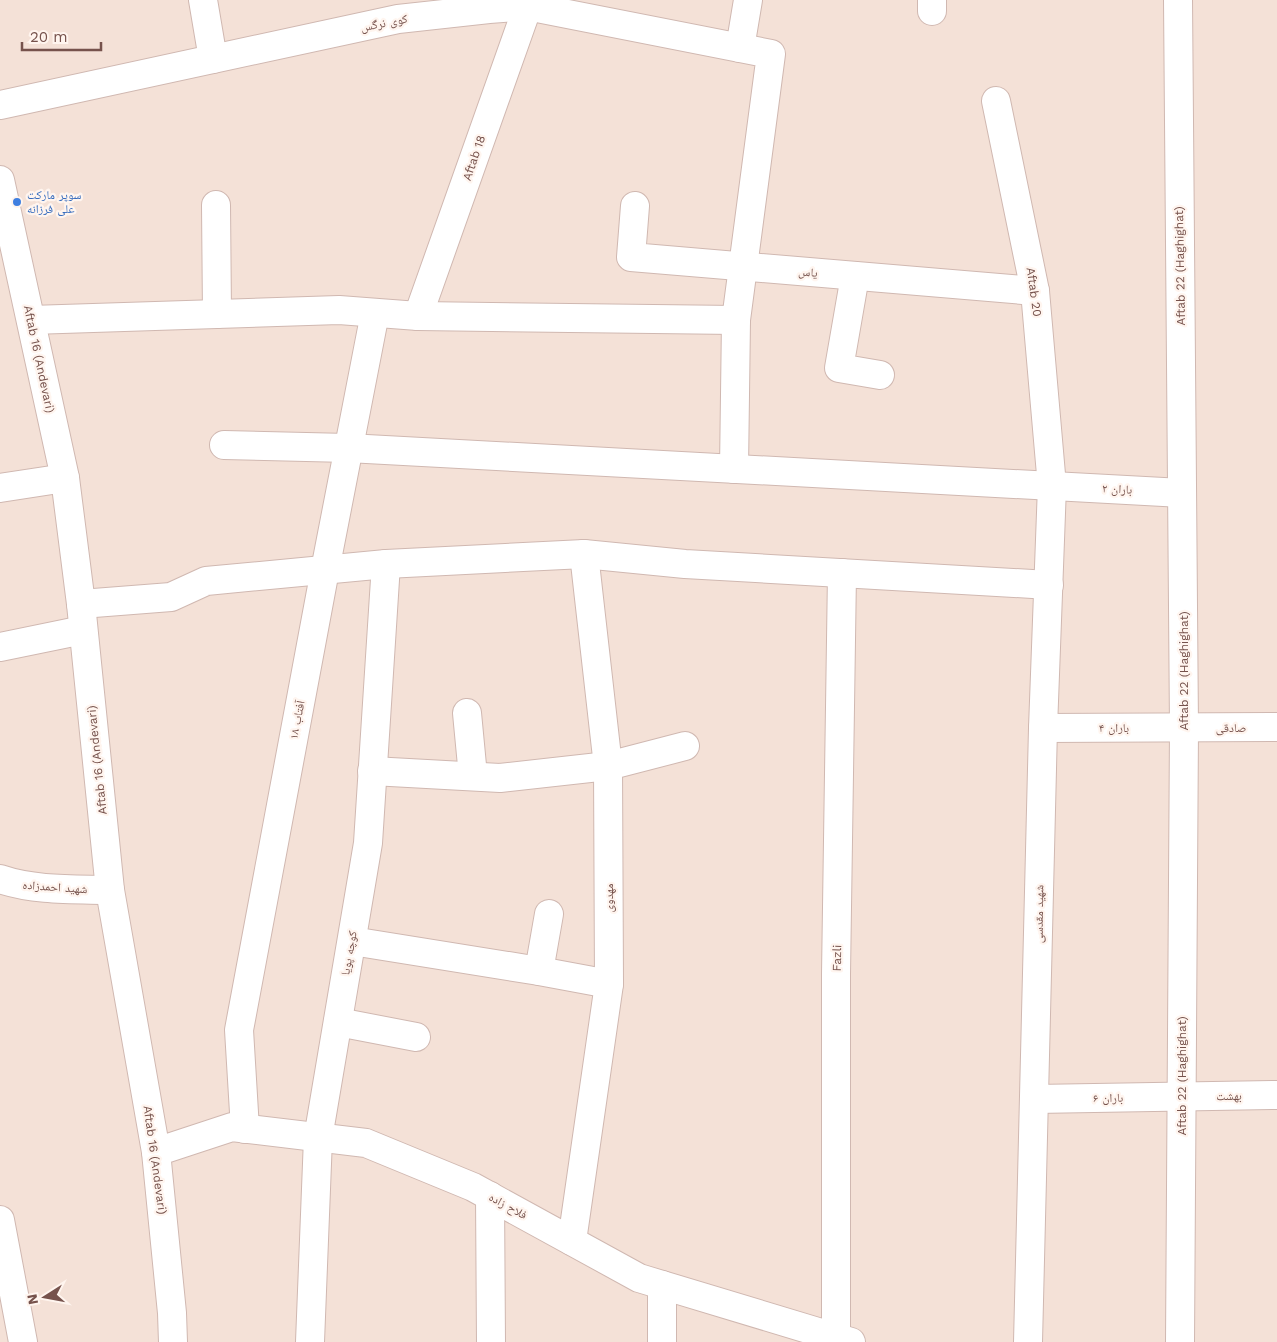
<svg xmlns="http://www.w3.org/2000/svg" width="1277" height="1342" font-family="'Work Sans','Noto Naskh Arabic',sans-serif">
<rect width="100%" height="100%" fill="#fcf0e9"/>
<rect fill="#f4e1d7" x="0" y="0" width="1277" height="1342"/>
<g fill="none" stroke-linecap="round" stroke-linejoin="round">
<defs>
<g id="minor">
<polyline points="203,0 213,59"/>
<polyline points="1178,0 1184,728 1180,1342"/>
<polyline points="932,11 932,0"/>
<polyline points="740,48 748,0"/>
<polyline points="996,101 1035,291 1052,486 1043,728 1028,1342"/>
<polyline points="0,105 398,19 489,9 527,6 771,54 736,320 734,469"/>
<polyline points="0,180 65,478 81,604 110,890 156,1152 172,1313 173,1342"/>
<polyline points="216,205 217,314"/>
<polyline points="635,206 631,257 1035,291"/>
<polyline points="855,276 839,368 880,375"/>
<polyline points="418,316 530,0"/>
<polyline points="31,320 339,310 418,316 736,320"/>
<polyline points="224,445 348,448 1182,493"/>
<polyline points="0,488 65,478"/>
<polyline points="81,604 171,597 206,581 386,564 584,554 685,564 1049,585"/>
<polyline points="0,647 83,630"/>
<polyline points="467,713 473,776"/>
<polyline points="1043,728 1277,727"/>
<polyline points="372,771 500,778 608,766 685,746"/>
<path d="M0,879C35,891 74,889 110,890"/>
<polyline points="352,941 539,971 609,984"/>
<polyline points="539,971 549,914"/>
<polyline points="338,1022 416,1037"/>
<polyline points="1035,1099 1277,1095"/>
<polyline points="245,1129 239,1030 325,570 375,313"/>
<polyline points="156,1152 232,1127 366,1143 473,1187 639,1278 851,1342"/>
<polyline points="490,1196 491,1342"/>
<polyline points="0,1220 23,1342"/>
<polyline points="572,1241 609,984 608,766 584,554"/>
<polyline points="310,1342 318,1138 368,843 386,564"/>
<polyline points="662,1342 662,1285"/>
<polyline points="836,1342 836,974 842,573"/>
</g>
</defs>
<use href="#minor" stroke="#d0b8b1" stroke-width="30"/>
<use href="#minor" stroke="#fff" stroke-width="28"/>
</g>
<circle fill="#3f7fe0" stroke="#fff5ef" stroke-width="2" cx="17" cy="202" r="5"/>
<g text-anchor="middle" dominant-baseline="central" stroke-width="4.5" stroke-linejoin="round" paint-order="stroke">
<g font-size="12" fill="#76524c" stroke="#fff5ef">
<text transform="translate(384 23) rotate(-11)">کوی نرگس</text>
<text transform="translate(474 158) rotate(-71)">Aftab 18</text>
<text transform="translate(1180 266) rotate(-91)">Aftab 22 (Haghighat)</text>
<text transform="translate(808 272) rotate(5)">یاس</text>
<text transform="translate(1034 292) rotate(82)">Aftab 20</text>
<text transform="translate(39 359) rotate(78)">Aftab 16 (Andevari)</text>
<text transform="translate(1117 489) rotate(3)">باران ۲</text>
<text transform="translate(1184 671) rotate(-90)">Aftab 22 (Haghighat)</text>
<text transform="translate(297 720) rotate(-79)">آفتاب ۱۸</text>
<text x="1114" y="728">باران ۴</text>
<text transform="translate(1231 728) rotate(-1)">صادقی</text>
<text transform="translate(97 760) rotate(-96)">Aftab 16 (Andevari)</text>
<text transform="translate(55 887) rotate(4)">شهید احمدزاده</text>
<text transform="translate(609 898) rotate(-90)">مهدوی</text>
<text transform="translate(1039 914) rotate(-89)">شهید مقدسی</text>
<text transform="translate(349 953) rotate(-80)">کوچه پویا</text>
<text transform="translate(837 958) rotate(-89)">Fazli</text>
<text transform="translate(1182 1076) rotate(-90)">Aftab 22 (Haghighat)</text>
<text transform="translate(1229 1096) rotate(-1)">بهشت</text>
<text transform="translate(1108 1098) rotate(-1)">باران ۶</text>
<text transform="translate(155 1160) rotate(82)">Aftab 16 (Andevari)</text>
<text transform="translate(508 1206) rotate(29)">فلاح زاده</text>
</g>
<g font-size="12" fill="#366cbe" stroke="#fff5ef" text-anchor="start">
<text x="27" y="195">سوپر مارکت<tspan x="27" dy="14">علی فرزانه</tspan></text>
</g>
</g>
<g transform="translate(45 1297) rotate(259)" stroke="#fff5ef" stroke-width="4" paint-order="stroke">
<path d="M0-4L9 19L0 12L-9 19Z" fill="#76524c"/>
<text y="-8" font-size="14" font-weight="bold" text-anchor="middle" fill="#76524c">N</text>
</g>
<path d="M22 42v8h79v-8" fill="none" stroke="#76524c" stroke-width="2.5"/>
<text x="30" y="42" font-size="15" fill="#76524c" stroke="#fff5ef" stroke-width="4" paint-order="stroke">20 m</text>
</svg>
